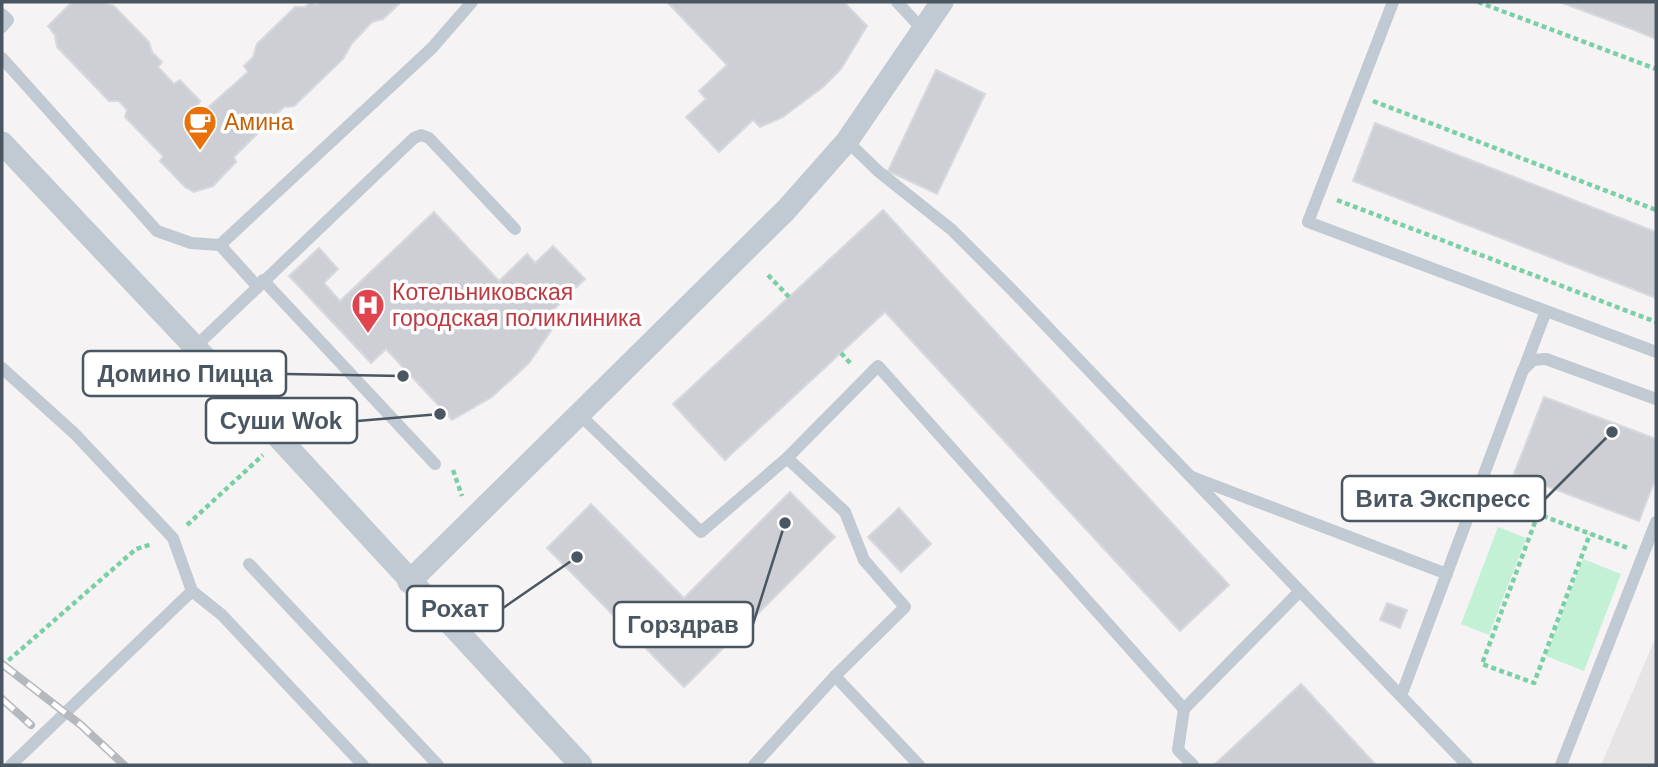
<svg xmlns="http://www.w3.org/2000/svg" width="1658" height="767" font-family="Arial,sans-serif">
<rect width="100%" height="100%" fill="#f5f3f3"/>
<polygon fill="#e6e4e5" points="1656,637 1656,765 1601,765"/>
<g fill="#c3f1d5">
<polygon points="1498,527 1526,538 1489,635 1461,624"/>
<polygon points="1583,559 1621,574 1584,671 1546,656"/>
</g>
<g fill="#cdcfd5" stroke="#d7d9de" stroke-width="2">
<polygon points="72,2 103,2 114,6 149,42 152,52 162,62 158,67 174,84 180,80 200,101 198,105 204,111 248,72 244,66 253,57 257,44 295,7 305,7 311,2 317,5 320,2 401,2 383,19 372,22 352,43 343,59 294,106 284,107 234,157 236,162 213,186 194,192 185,187 160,161 163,156 125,117 127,110 119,101 109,101 57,47 55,35 48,26"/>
<polygon points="667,2 844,2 867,26 841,69 823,87 783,117 760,127 753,120 719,152 686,117 706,99 699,91 727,65"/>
<polygon points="1560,2 1656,2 1656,39 1632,29"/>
<polygon points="936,70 985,94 937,194 888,171"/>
<polygon points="1375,123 1656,232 1656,298 1353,181"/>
<polygon points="883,210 1229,585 1180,631 885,312 725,460 673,404"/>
<polygon points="434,212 499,281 527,254 535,263 553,246 585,279 552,311 559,319 529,363 492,397 452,420 386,349 371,363 289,276 319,248 338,269 324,283 340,301"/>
<polygon points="1544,397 1656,439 1656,477 1639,521 1514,474"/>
<polygon points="790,492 835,537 684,687 547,548 591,504 684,598"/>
<polygon points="899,508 931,544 901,572 868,537"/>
<polygon points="1387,603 1407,610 1400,628 1380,620"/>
<polygon points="1301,684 1376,765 1214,765"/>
</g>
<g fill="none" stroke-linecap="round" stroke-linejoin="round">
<g stroke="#7ad0a6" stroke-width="4.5" stroke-dasharray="5 3.5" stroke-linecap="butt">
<polyline points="1478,2 1656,69"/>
<polyline points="1373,101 1656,210"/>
<polyline points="1337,200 1656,322"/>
<polyline points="768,275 789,297"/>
<polyline points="841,353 852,365"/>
<polyline points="453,470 462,496"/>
<polyline points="1495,498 1628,548"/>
<polyline points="1538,514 1482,664 1534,683 1590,534"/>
<polyline points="187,525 263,455"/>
<polyline points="2,666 136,549 152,544"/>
</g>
<g stroke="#c1cad2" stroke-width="12">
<polyline points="897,2 924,31"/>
<polyline points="1393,2 1308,222 1656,352"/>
<polyline points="2,14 8,20 2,27"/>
<polyline points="2,58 157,231 191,243 220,245"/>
<polyline points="847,141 878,171 952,230 1013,291 1300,591"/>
<polyline points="263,280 435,464"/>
<polyline points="257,286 220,245 432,48 472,2"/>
<polyline points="195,347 414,138 421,135 429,138 515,229"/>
<polyline points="1525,366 1546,311"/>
<polyline points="2,368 75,434 173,538 192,591 222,615 363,765"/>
<polyline points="578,413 701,532 787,458 845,512 864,560 905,607 835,676 754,765"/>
<polyline points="787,458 878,366 1184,709"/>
<polyline points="1192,477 1447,574"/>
<polyline points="249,564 438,765"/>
<polyline points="835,676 919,765"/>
<polyline points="1401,696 1523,370 1533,360 1546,359 1656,399"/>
<polyline points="11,765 192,591"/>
<polyline points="1193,765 1178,750 1184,709 1300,591 1467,765"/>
<polyline points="1561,765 1656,522"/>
</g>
<g stroke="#c1cad2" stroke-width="23">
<polyline points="2,143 195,347 581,765"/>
<polyline points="409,582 786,210 847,141 942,2"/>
</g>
<defs>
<g id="rail">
<polyline points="2,664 81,725 124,765"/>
<polyline points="2,699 31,725"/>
</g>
</defs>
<use href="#rail" stroke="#b5b8bd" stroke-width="8"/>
<use href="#rail" stroke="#fff" stroke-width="5" stroke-dasharray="16" stroke-linecap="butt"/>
</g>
<defs>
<symbol id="cafe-pin" viewBox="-11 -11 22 30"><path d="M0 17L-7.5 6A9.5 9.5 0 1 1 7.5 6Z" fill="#e8710a" stroke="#fff"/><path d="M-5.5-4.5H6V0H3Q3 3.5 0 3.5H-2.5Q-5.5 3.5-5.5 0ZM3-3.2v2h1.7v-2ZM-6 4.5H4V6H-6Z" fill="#fff"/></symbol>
<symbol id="hospital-pin" viewBox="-11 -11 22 30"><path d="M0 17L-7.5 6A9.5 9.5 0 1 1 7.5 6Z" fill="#e0444e" stroke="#fff"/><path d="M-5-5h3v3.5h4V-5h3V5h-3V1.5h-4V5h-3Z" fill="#fff"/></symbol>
</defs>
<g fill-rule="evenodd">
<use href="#cafe-pin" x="181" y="103" width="38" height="52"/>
<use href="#hospital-pin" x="349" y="286" width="38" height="52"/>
</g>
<g text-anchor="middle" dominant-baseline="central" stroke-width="7" stroke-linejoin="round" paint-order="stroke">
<g font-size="23" fill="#c56008" stroke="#fff" text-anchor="start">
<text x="224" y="122">Амина</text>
</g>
<g font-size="23" fill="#be3a42" stroke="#fff" text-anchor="start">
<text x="392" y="292">Котельниковская<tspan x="392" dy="26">городская поликлиника</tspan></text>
</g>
</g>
<path fill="none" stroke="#4a5661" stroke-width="2.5" d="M403 376L286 374M440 414L357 421M1612 432L1545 499M577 557L503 608M785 523L753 624"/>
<g fill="#4a5661" stroke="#fff" stroke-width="2.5">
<circle cx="403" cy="376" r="7"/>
<circle cx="440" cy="414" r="7"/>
<circle cx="1612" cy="432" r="7"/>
<circle cx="577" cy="557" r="7"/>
<circle cx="785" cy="523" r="7"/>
</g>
<g fill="#fff" stroke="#4a5661" stroke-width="2.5">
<rect x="83" y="351" width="203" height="45" rx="7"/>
<rect x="206" y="398" width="151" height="45" rx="7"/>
<rect x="1342" y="476" width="203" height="45" rx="7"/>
<rect x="407" y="586" width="96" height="45" rx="7"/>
<rect x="614" y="602" width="139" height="45" rx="7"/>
</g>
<g font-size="24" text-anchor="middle" font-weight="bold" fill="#4a5661">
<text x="185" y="382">Домино Пицца</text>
<text x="281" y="429">Суши Wok</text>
<text x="1443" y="507">Вита Экспресс</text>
<text x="455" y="617">Рохат</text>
<text x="683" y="633">Горздрав</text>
</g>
<rect width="1658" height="767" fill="none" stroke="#4a5661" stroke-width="7"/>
</svg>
